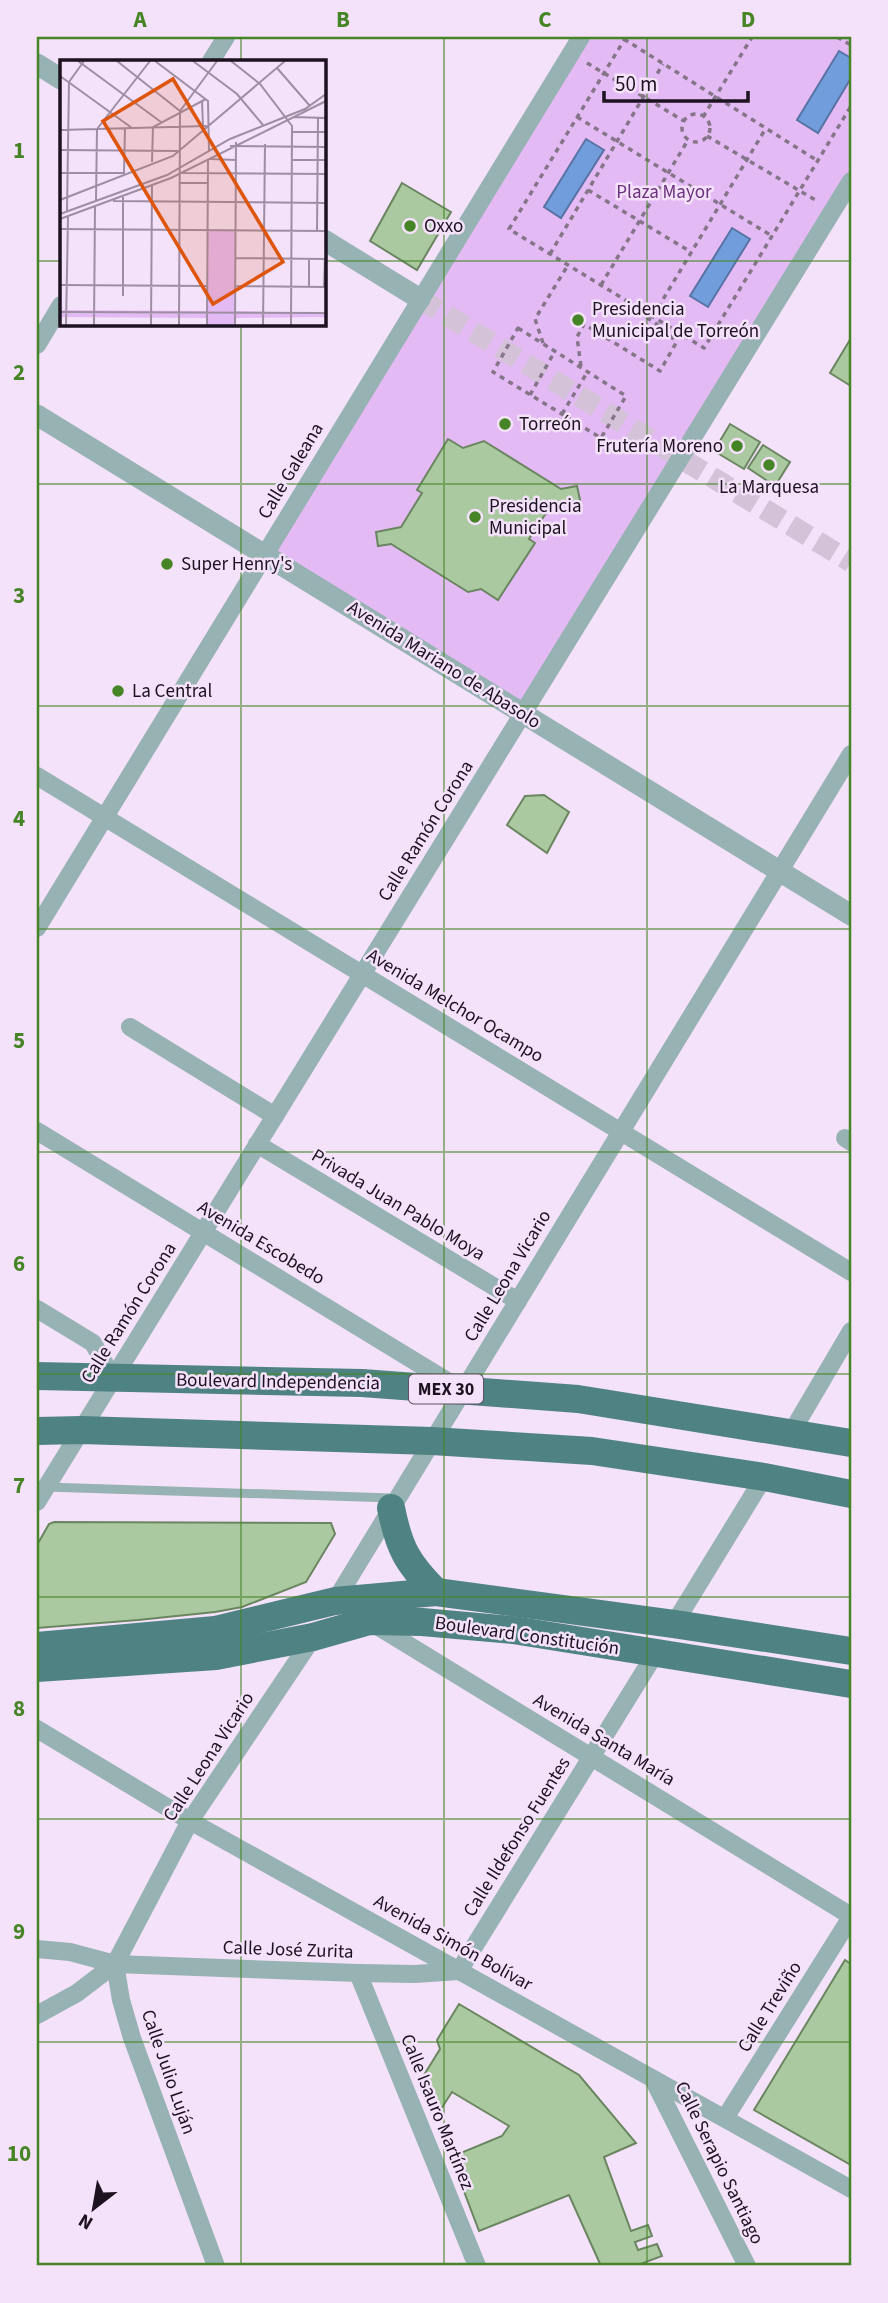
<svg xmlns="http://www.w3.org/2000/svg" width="888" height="2303" font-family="'Source Sans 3',sans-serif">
<rect width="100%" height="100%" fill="#f4e1fa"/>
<polygon fill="#e4baf4" points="578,37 851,37 851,180 524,711 264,553"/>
<g fill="#719ddc" stroke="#5873a4" stroke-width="2">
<polygon points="839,51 851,58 851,78 818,133 797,120"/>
<polygon points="586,139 604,150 561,218 544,207"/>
<polygon points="732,228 750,239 708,307 690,296"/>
</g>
<g fill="#abc9a0" stroke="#6a8660" stroke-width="2">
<polygon points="402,183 451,212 417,270 370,241"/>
<polygon points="851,338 851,386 830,373"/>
<polygon points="730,424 760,442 744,469 714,451"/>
<polygon points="448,439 463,448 484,441 561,489 577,486 580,500 550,507 529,539 535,543 498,600 481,589 468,592 391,544 378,546 376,532 401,527 422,493 417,490"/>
<polygon points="763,445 790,462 775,486 748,468"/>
<polygon points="544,795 569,812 547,853 507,825 525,796"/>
<polygon points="54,1522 331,1523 335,1534 306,1582 242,1607 215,1612 138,1620 37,1628 37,1545 49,1524"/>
<polygon points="845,1960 851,1964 851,2165 754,2110"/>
<polygon points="459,2004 579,2075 636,2143 604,2157 631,2231 648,2225 652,2236 635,2242 638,2250 657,2244 662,2256 635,2266 601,2266 569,2195 479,2231 451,2157 502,2136 509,2126 452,2092 441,2109 433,2104 430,2111 419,2083 440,2049 437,2040"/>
</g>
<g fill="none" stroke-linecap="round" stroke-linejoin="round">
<polyline stroke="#d4c2d9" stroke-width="21" stroke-dasharray="21 10" stroke-linecap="butt" points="420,299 851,562"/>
<g stroke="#847588" stroke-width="3.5" stroke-dasharray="5 5" stroke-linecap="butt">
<polyline points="626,37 509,229 704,348 851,106"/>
<polyline points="837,37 851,45"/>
<polyline points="624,39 818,161"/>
<polyline points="587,63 684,121"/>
<circle cx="696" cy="128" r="14"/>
<polyline points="577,117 772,236"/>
<polyline points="703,117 752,37"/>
<polyline points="707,136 817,201"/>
<polyline points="588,190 691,252"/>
<polyline points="550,254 663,64"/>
<polyline points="601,285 688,140"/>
<polyline points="653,316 766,128"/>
<polygon points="518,328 626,396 601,438 493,372"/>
<polyline points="543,343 535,319 568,265"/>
<path d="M581,366L577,337L584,324L660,371L676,343C665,325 650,323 636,308"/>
<polyline points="530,395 555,351"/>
<polyline points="562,414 588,371"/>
</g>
<polyline stroke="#97b2b2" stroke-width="9" points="46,1487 392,1498"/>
<g stroke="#97b2b2" stroke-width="18">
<polyline points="211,61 226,37"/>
<polyline points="37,345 61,305"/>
<polyline points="37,776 851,1272"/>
<polyline points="37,928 581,37"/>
<polyline points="130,1027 275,1116"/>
<polyline points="37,1131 457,1387"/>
<polyline points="845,1138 851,1142"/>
<polyline points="257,1144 518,1301"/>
<polyline points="37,1309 93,1343 113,1378"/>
<polyline points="791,1433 851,1331"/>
<polyline points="37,1502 851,181"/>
<polyline points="332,1606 851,754"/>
<polyline points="374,1624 851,1916"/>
<polyline points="674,1624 764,1477"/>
<polyline points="37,1729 190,1821 851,2189"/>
<polyline points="37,1949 70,1952 115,1964 358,1973 415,1974 459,1971 655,1654"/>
<polyline points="115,1964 121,2000 132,2038 216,2266"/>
<polyline points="358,1973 477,2266"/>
<polyline points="37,2015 77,1993 115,1964 190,1821 314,1636"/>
<polyline points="653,2079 747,2266"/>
<polyline points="725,2118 851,1917"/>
</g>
<g stroke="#97b2b2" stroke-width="21">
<polyline points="37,64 61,79"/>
<polyline points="324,240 420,299"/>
<polyline points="37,415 851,915"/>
</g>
<g stroke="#4f8383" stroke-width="28">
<polyline points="37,1376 362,1383 578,1399 851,1443"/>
<polyline points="37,1431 81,1430 432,1441 592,1451 764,1477 851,1494"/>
<path d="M391,1508C399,1548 407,1563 436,1592"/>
<polyline points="37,1646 215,1630 335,1601 436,1592 674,1624 851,1651"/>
<polyline points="37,1668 216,1656 313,1637 369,1621 422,1622 513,1630 851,1684"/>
</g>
</g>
<path fill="none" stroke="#468526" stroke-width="2" stroke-opacity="0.55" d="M241,37V61M444,37V2266M647,37V2266M37,261H61M324,261H851M241,324V2266M37,484H851M37,706H851M37,929H851M37,1152H851M37,1374H851M37,1597H851M37,1819H851M37,2042H851"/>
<g fill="#468526" stroke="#f4e1fa" stroke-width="2.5">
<circle cx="410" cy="226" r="7"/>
<circle cx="578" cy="320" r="7"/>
<circle cx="505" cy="424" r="7"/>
<circle cx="737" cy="446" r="7"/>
<circle cx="769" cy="465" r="7"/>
<circle cx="475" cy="517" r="7"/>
<circle cx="167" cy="564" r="7"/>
<circle cx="118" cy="691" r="7"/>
</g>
<g text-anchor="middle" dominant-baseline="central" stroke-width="5" stroke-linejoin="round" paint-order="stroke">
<rect fill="#f4e1fa" stroke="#5e5061" stroke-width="2" x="409" y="1374.5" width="74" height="29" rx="5"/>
<g font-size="18" font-weight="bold" fill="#1d1220">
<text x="446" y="1389">MEX 30</text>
</g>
<g font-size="19" fill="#6b317e" stroke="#f4e1fa">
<text x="664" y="192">Plaza Mayor</text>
</g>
<g font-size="19" fill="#1d1220" stroke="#f4e1fa" text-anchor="start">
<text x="424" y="226">Oxxo</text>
<text x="592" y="309">Presidencia<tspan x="592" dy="22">Municipal de Torreón</tspan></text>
<text x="519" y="424">Torreón</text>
<text x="723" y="446" text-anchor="end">Frutería Moreno</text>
<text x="769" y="487" text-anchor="middle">La Marquesa</text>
<text x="489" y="506">Presidencia<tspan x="489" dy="22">Municipal</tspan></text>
<text x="181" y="564">Super Henry's</text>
<text x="132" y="691">La Central</text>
</g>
<g font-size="19" fill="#1d1220" stroke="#f4e1fa">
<text transform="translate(291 471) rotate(-59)">Calle Galeana</text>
<text transform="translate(444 665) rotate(32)">Avenida Mariano de Abasolo</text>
<text transform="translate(426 831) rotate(-58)">Calle Ramón Corona</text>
<text transform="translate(455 1006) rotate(31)">Avenida Melchor Ocampo</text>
<text transform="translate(398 1205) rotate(31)">Privada Juan Pablo Moya</text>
<text transform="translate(261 1243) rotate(31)">Avenida Escobedo</text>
<text transform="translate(508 1276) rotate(-59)">Calle Leona Vicario</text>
<text transform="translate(129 1313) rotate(-58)">Calle Ramón Corona</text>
<text transform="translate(278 1382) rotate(1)">Boulevard Independencia</text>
<text transform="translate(527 1636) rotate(8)">Boulevard Constitución</text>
<text transform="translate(604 1740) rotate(31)">Avenida Santa María</text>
<text transform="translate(209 1757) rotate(-57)">Calle Leona Vicario</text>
<text transform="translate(517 1837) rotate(-58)">Calle Ildefonso Fuentes</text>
<text transform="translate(453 1943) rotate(29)">Avenida Simón Bolívar</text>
<text transform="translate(288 1950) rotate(2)">Calle José Zurita</text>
<text transform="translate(770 2007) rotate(-58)">Calle Treviño</text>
<text transform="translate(168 2072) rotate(71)">Calle Julio Luján</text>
<text transform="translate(437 2112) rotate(68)">Calle Isauro Martínez</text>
<text transform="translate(719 2163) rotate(64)">Calle Serapio Santiago</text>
</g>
</g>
<g transform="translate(60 60)">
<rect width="266" height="266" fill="#f4e1fa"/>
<path d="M148,170H176V251L266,253V257L176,258L175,265H147L146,258L0,257V250L146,251Z" fill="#e4baf4"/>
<path fill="none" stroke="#9e8ea3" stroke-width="2" d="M18,1L101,62M57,1L120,51M95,1L148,41L149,91M133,1L177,34L203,65M171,1L200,24L232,66L231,265M217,8L250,46M0,16L72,68M142,41L143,66M120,51L157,1M234,57L266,58M37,69L90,1M0,70L147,66M233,72H266M170,86L266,87M0,90L118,91M150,99L176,100M233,100H266M92,102L93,67L146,39M0,113H64L65,68M122,113L266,114M120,123H148M63,137V236M0,140L113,96L225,1M36,140L37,69M53,141L266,143M7,151L9,22L24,1M0,154L107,115L170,79L245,49L266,34M0,159L111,118L266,41M0,169L266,171M257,171L258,58M176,198L266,199M0,225L147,226M175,226L266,227M249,227V199M264,227L265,199M0,252L266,253M6,265L8,157M34,265L35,147M91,265L92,126M119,265L120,51M147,265L148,99M175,265L176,82M203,265L205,84"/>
<path fill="#de550d" fill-opacity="0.15" stroke="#de550d" stroke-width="3.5" d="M113,19L223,202L153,244L43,61Z"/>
<rect width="266" height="266" fill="none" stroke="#1d1220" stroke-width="3.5"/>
</g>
<rect width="888" height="2303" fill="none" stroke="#f4e1fa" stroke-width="77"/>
<g transform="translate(94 2208) rotate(211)" stroke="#f4e1fa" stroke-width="5" paint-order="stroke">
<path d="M0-5L12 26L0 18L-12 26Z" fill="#1d1220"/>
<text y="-10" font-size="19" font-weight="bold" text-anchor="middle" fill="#1d1220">N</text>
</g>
<path d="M604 91v10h144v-10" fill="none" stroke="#1d1220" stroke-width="3.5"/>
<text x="615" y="91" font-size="21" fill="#1d1220" stroke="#f4e1fa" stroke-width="5" paint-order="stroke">50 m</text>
<rect x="38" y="38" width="812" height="2226" fill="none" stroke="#468526" stroke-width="2.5"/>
<g font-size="23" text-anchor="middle" font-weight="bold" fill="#468526">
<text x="140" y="27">A</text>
<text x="343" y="27">B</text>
<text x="545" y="27">C</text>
<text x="748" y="27">D</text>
<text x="19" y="158">1</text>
<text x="19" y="380">2</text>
<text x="19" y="603">3</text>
<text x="19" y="826">4</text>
<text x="19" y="1048">5</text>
<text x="19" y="1271">6</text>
<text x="19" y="1493">7</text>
<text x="19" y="1716">8</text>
<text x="19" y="1939">9</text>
<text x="19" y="2161">10</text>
</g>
</svg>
